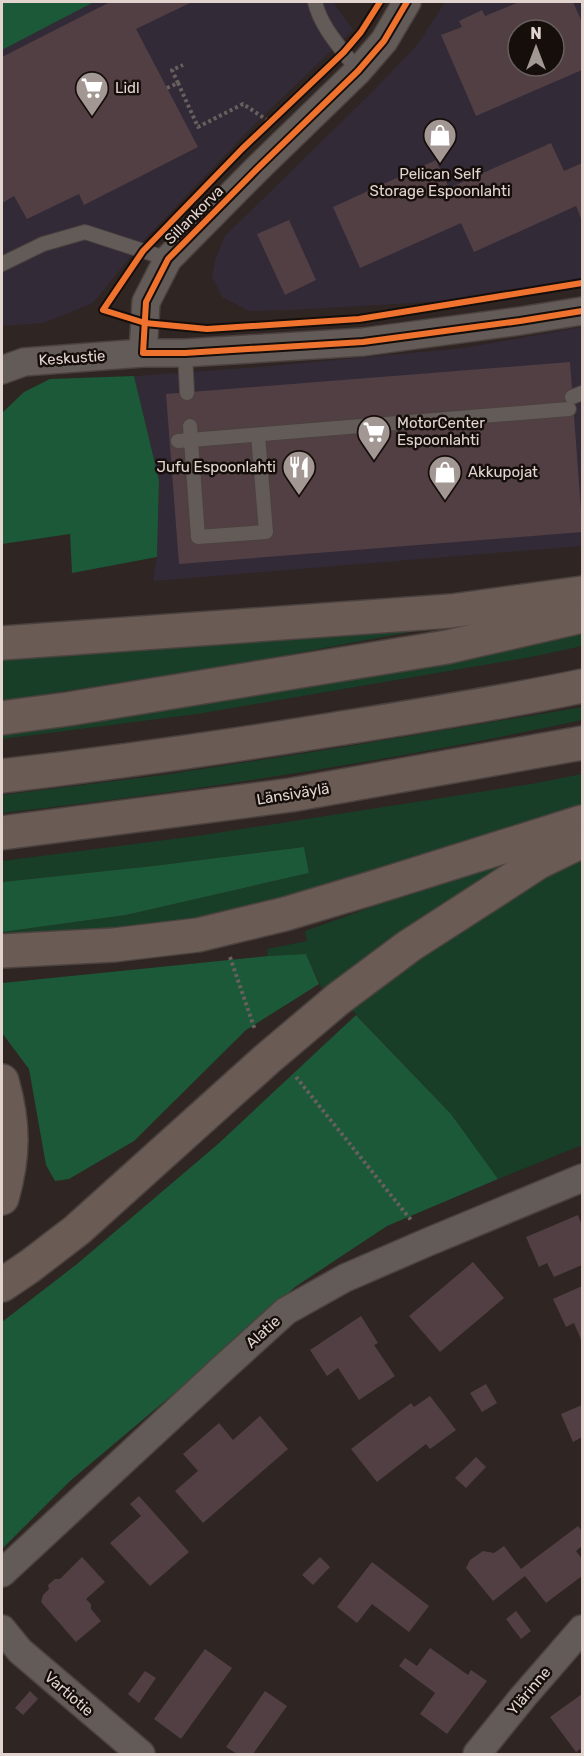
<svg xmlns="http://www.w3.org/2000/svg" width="584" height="1756" font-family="Rubik,sans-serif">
<rect width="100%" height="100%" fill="#2f2522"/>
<g fill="#322a37" fill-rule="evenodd">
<polygon points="94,2 336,2 335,5 353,30 252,127 146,238 93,303 44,323 2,326 2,50"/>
<path d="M445,2H582V282L446,301L290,310L249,311L222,297L212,277L215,261L225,236L371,93L418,44ZM518,30H554V66H518Z"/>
<polygon points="582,327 582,546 153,581 157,557 159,480 134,376 259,367 464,348"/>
</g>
<g fill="#183e27">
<polygon points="443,626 249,662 2,701 2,654"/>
<polygon points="582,629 582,646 531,657 197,714 2,739 2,727"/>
<path d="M582,707V720C391,761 196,791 2,813V795L163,775L338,748Z"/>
<polygon points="582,774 582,811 240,912 125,931 2,939 2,932 126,915 309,873 304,847 153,866 2,882 2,861 197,836 531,784"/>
<polygon points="523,856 324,993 306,954 268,956 267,949 307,941 305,931 447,880"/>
<path d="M582,859V1145L498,1179L451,1114L352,1010C420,949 502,902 582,859Z"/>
</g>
<g fill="#1b5938">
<polygon points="2,2 94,2 2,50"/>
<polygon points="134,376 159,480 157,557 72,573 70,534 2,544 2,413 24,392 50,379"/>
<polygon points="304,847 309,873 126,915 2,932 2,882 153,866"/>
<polygon points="306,954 319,984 246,1030 134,1141 69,1179 55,1181 46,1165 29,1069 2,1033 2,983 268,956"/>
<polygon points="356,1015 451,1114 498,1179 387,1226 295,1287 203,1369 70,1481 2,1549 2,1322 77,1264 218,1144"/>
</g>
<g fill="#523f44" fill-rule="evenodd">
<polygon points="110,2 192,2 136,29 198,147 84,205 79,194 27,219 14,196 2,203 2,57"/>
<path d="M519,2H573L582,22V70L476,116L441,35L462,27L459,21L482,10L485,16ZM518,30H554V66H518Z"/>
<polygon points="551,143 564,171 582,163 582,221 576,206 474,252 461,223 360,268 333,207 436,160 449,188"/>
<polygon points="289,220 316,280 285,295 257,234"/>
<polygon points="570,362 581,510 582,510 582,532 179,564 166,394"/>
<polygon points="578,1215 582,1226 582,1265 554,1277 547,1263 539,1267 526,1237"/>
<polygon points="473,1262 504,1298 440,1352 409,1316"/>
<polygon points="582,1286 582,1342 574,1323 566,1327 553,1299"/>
<polygon points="361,1316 378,1343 374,1345 395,1376 359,1400 338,1368 327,1376 310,1350"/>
<polygon points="486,1384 497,1403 482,1412 470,1393"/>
<polygon points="430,1396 456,1430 430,1449 426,1444 377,1482 351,1449 411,1403 414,1407"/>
<polygon points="582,1405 582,1437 573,1442 561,1414"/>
<polygon points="260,1416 288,1449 203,1523 175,1491 198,1471 183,1454 219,1423 233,1440"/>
<polygon points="476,1457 486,1467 466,1488 455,1478"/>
<polygon points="139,1496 189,1552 150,1586 110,1543 141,1516 130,1504"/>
<polygon points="578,1526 582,1531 582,1546 576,1551 582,1559 582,1576 546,1603 525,1576 493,1601 466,1568 470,1560 483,1551 494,1553 504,1546 521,1569"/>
<polygon points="82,1557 105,1582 86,1599 91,1604 91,1609 101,1621 76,1642 41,1602 43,1595 49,1589 48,1585 55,1579 60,1579"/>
<polygon points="320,1557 330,1567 313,1585 302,1575"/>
<polygon points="372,1562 429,1606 409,1632 372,1604 357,1623 337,1607"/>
<polygon points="516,1611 531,1631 521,1639 506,1619"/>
<polygon points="430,1648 468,1675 471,1670 487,1681 447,1734 420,1714 435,1693 399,1666 405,1658 417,1666"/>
<polygon points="205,1649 232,1668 181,1739 154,1719"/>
<polygon points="145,1671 156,1678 139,1703 128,1694"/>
<polygon points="30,1691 38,1699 23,1715 15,1708"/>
<polygon points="265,1691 287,1706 253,1754 237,1754 226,1747"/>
<polygon points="582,1694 582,1753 580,1749 576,1752 550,1717"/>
</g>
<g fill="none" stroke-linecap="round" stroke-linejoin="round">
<defs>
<g id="service">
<path d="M315,2C321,28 342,49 358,71"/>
<polyline points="2,264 43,244 85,232 168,259"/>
<polyline points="185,353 187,393"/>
<polyline points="572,397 582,393"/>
<polyline points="190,426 198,537 266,532 258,435"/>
<polyline points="178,441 569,409"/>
</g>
<g id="minor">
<polyline points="407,2 384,41 358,71 258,168 168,259 146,302 143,353 185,353 363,342 520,321 582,311"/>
<polyline points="2,370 24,362 143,353"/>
<polyline points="2,1573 221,1370 286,1311 345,1278 428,1242 582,1178"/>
<polyline points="2,1629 20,1651 141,1754"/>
<polyline points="477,1754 523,1697 582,1629"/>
</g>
<g id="motorway">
<polyline points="2,643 451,611 582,593"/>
<polyline points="2,718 68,709 447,647 582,616"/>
<path d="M2,776C113,763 225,747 336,729C418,716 501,703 582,686"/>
<polyline points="2,833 291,795 582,743"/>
<polyline points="2,951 114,945 198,935 285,914 372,888 582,822"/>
<path d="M2,1081C14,1123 14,1156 2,1198"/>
<polyline points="2,1285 30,1266 77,1230 267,1059 338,999 409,946 539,862 582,841"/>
</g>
</defs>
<use href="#service" stroke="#4b423f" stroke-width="16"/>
<use href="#minor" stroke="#4b423f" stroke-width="30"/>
<use href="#motorway" stroke="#4b423f" stroke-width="36"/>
<g stroke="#68605e" stroke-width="4" stroke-dasharray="3 3" stroke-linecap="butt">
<polyline points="178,83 172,70 183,65"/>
<polyline points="167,88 178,83 198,127 243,104 270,122"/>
<polyline points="230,957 255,1030"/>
<polyline points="296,1077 411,1220"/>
</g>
<use href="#service" stroke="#635b58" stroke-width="14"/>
<use href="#minor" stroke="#635b58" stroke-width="27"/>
<use href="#motorway" stroke="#6a5b55" stroke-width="33"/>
<defs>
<g id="cycleway">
<polyline points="380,2 361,32 344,52 242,149 143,251 103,310 145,323 207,329 359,319 582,283"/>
<polyline points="407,2 384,41 358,71 258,168 168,259 146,302 143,353 185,353 363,342 520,321 582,311"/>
</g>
</defs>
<use href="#cycleway" stroke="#160e0b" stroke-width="10"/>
<use href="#cycleway" stroke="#ef722f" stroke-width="6"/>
</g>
<defs>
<symbol id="supermarket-pin" viewBox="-11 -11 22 30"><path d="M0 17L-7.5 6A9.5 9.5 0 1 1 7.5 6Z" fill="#a39793" stroke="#160e0b"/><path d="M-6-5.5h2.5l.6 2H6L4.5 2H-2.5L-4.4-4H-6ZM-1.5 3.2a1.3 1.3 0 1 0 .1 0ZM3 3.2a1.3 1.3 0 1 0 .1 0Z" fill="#fff"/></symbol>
<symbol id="shop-pin" viewBox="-11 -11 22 30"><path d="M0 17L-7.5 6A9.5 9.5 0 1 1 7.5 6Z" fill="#a39793" stroke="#160e0b"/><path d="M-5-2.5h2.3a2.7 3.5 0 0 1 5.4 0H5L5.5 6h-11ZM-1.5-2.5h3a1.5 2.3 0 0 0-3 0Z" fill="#fff"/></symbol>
<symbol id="restaurant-pin" viewBox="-11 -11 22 30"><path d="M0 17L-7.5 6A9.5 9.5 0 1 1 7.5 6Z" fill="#a39793" stroke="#160e0b"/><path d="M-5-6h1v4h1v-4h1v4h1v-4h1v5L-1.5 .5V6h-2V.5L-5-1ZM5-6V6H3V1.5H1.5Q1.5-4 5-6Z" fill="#fff"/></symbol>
</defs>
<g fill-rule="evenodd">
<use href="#supermarket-pin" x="73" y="69" width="38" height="52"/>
<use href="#shop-pin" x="421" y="116" width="38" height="52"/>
<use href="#supermarket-pin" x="355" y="413" width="38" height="52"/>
<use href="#restaurant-pin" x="280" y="448" width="38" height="52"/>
<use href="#shop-pin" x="426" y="453" width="38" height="52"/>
</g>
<g text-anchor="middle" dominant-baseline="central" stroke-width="5" stroke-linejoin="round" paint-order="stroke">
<g font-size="15" fill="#e2d5d0" stroke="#160e0b" text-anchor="start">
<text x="115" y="88">Lidl</text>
<text x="440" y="174" text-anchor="middle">Pelican Self<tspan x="440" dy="17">Storage Espoonlahti</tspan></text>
<text x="397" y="423">MotorCenter<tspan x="397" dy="17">Espoonlahti</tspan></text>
<text x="276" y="467" text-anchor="end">Jufu Espoonlahti</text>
<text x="468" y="472">Akkupojat</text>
</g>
<g font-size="15" fill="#e2d5d0" stroke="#160e0b">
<text transform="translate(194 215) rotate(-45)">Sillankorva</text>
<text transform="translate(72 358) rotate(-4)">Keskustie</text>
<text transform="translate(293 794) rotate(-9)">Länsiväylä</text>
<text transform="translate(263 1332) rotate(-42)">Alatie</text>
<text transform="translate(529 1691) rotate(-50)">Ylärinne</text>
<text transform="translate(69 1694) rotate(41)">Vartiotie</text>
</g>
</g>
<rect width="584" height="1756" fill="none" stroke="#e2d5d0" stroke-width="6"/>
<g transform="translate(536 48)"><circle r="28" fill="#160e0b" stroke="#685e5a" stroke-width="1.5"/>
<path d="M0-4.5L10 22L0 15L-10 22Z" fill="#a39793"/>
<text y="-9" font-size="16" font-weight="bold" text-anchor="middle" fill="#e2d5d0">N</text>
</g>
</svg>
